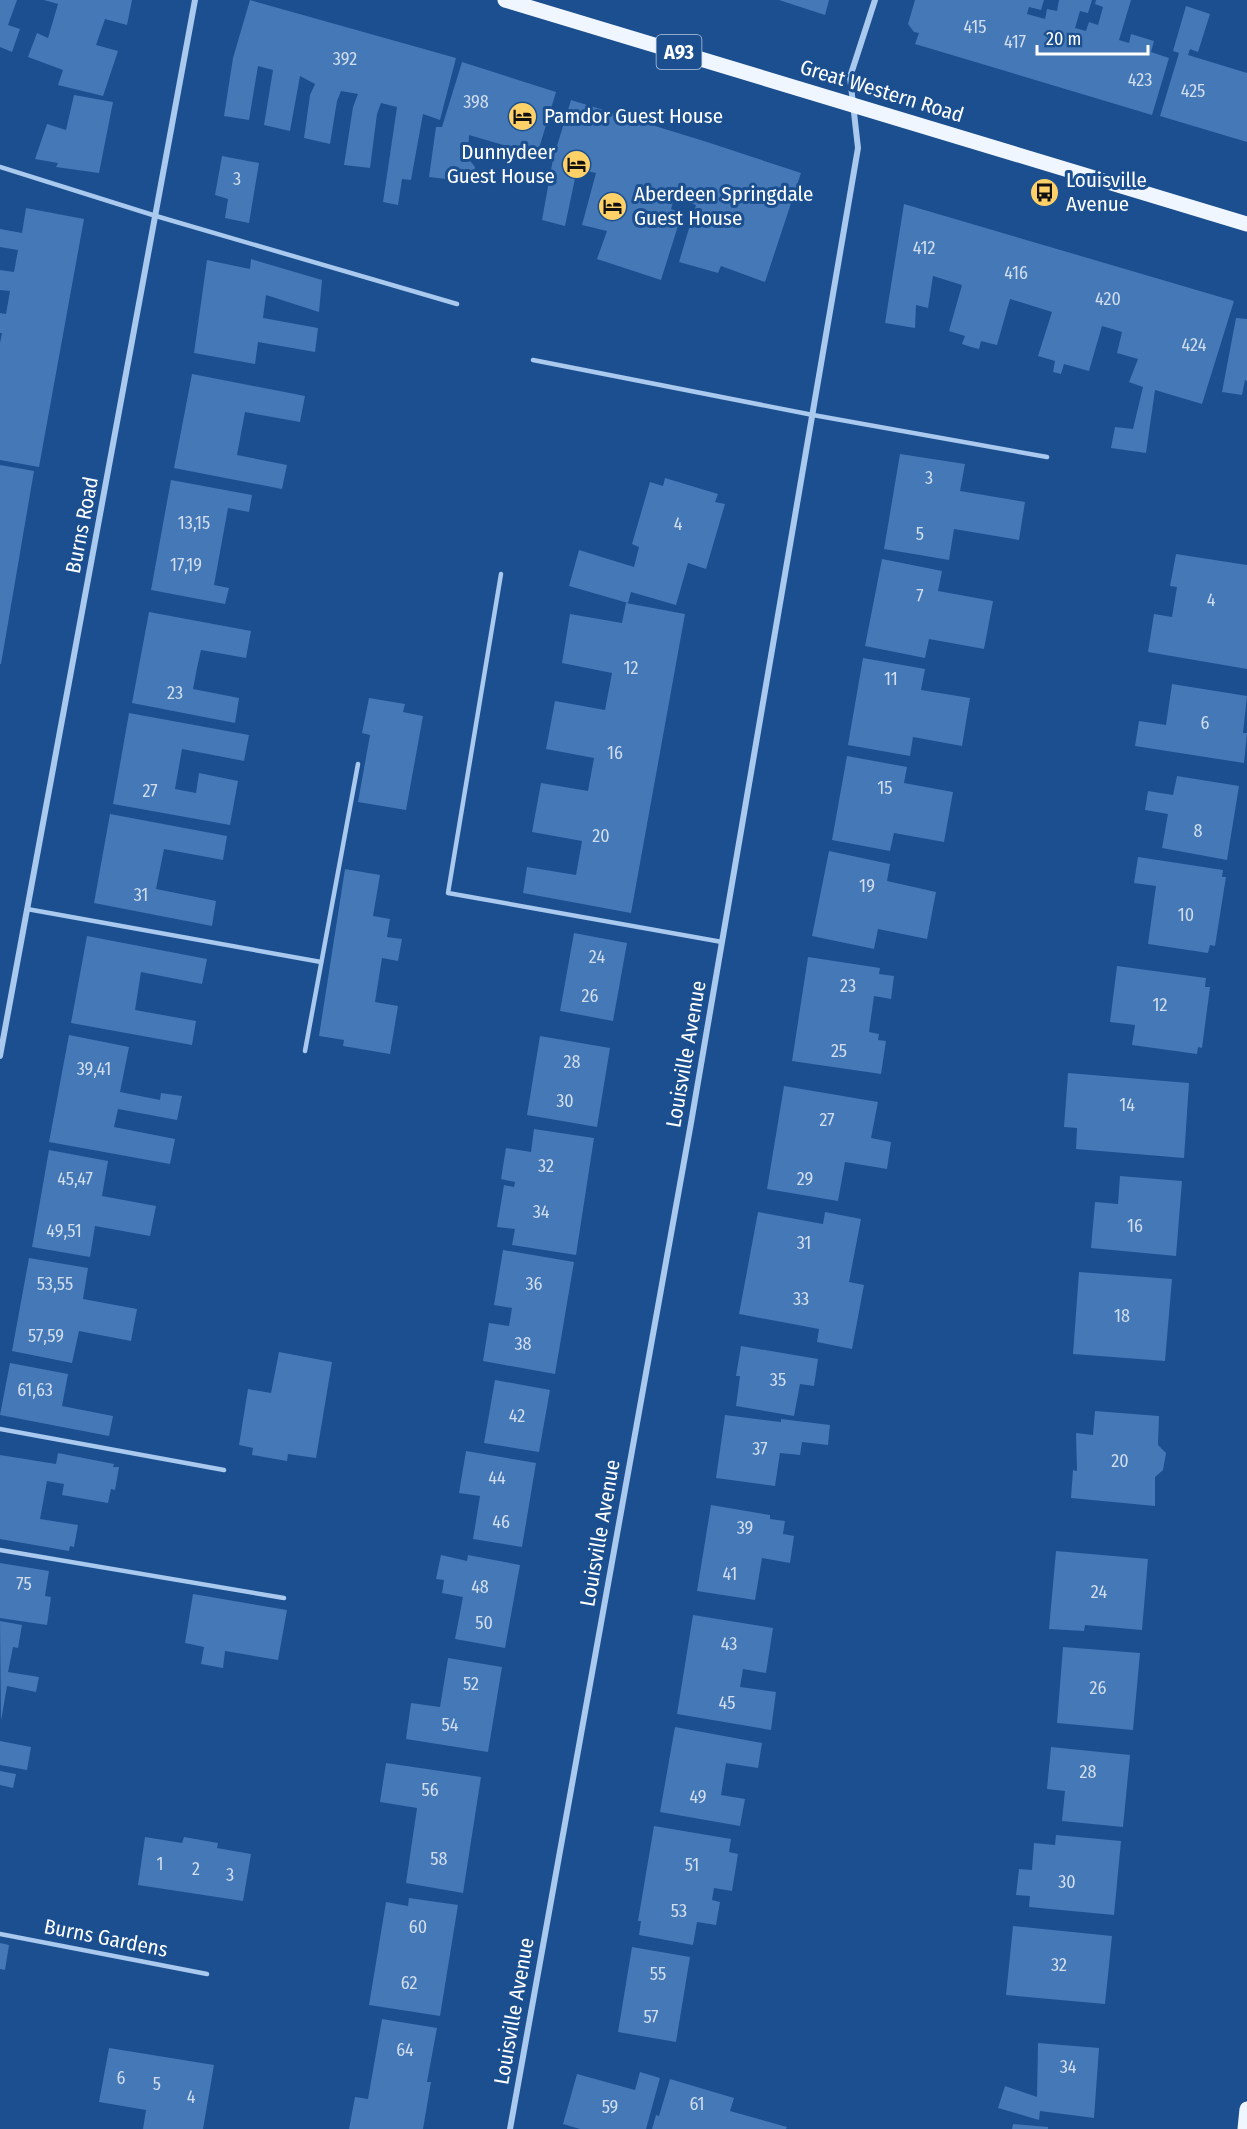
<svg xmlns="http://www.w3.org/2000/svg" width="1247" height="2129" font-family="'Fira Sans Condensed',sans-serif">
<rect width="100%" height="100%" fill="#1b4f8f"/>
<g fill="#4478b7">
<polygon points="0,0 17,0 8,25 20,29 12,52 0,47"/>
<polygon points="44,0 132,0 127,25 105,19 96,45 118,51 103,96 58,85 63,70 28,57 37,33 48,38 58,4"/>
<polygon points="250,0 456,58 440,120 423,114 411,180 402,179 398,205 383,202 397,107 381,103 377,114 370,168 344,165 353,107 358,94 341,91 337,101 330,144 304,138 310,95 315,84 300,76 290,131 264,125 273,70 258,66 249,120 224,116 233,58"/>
<polygon points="779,0 829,0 825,15"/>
<polygon points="915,0 1044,0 1041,10 1029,7 1027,14 1045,19 1047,9 1057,11 1059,0 1092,0 1088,13 1080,11 1075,28 1086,31 1089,22 1098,25 1103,7 1095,4 1096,0 1131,0 1119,40 1129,43 1131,34 1154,41 1151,52 1169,58 1152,115 915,44 919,33 914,32 908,24"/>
<polygon points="1186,6 1210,14 1198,52 1190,49 1188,55 1247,73 1247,142 1160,116 1179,53 1173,51"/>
<polygon points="462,62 556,92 537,155 469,135 468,158 475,167 474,176 467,181 462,181 429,177 436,127 442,127"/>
<polygon points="74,95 113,102 99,173 56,167 58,163 35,159 47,124 66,130"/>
<polygon points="571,100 707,142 801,173 765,282 721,266 718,273 679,262 696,205 674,198 671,209 682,213 661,280 597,259 607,231 582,225 596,173 577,169 565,226 542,220 553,159"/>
<polygon points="222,156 259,163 249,223 225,218 228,199 215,195"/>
<polygon points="904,204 1234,301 1202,404 1155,390 1146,453 1111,448 1115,427 1133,429 1143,387 1129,382 1138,359 1117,353 1122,332 1102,326 1089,371 1064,364 1061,374 1053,372 1055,361 1038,356 1052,312 1010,299 997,345 981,341 979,349 971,347 962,344 965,336 949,331 962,285 933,276 928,308 916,305 915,328 885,323"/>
<polygon points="26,208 84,219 39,467 0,460 0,343 2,333 0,333 0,313 6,314 10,291 0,290 0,270 14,272 18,250 0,247 0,229 22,233"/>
<polygon points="251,259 322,280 319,312 266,295 263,318 318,328 315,352 258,342 255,364 194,353 207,260 250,269"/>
<polygon points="1236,318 1247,319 1247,381 1245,380 1242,395 1222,392"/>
<polygon points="192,374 305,396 300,422 245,412 237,455 287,465 282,489 174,468"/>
<polygon points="900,454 965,464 960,491 1025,502 1019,540 954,529 949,560 884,549"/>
<polygon points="0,465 34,471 1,664 0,664"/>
<polygon points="665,478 718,494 715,502 725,504 706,569 688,563 676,605 631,592 628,603 569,586 579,550 634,567 639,547 632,544 650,482 663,486"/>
<polygon points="171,480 252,495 249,512 228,508 214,585 229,588 225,604 151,590"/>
<polygon points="1176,554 1247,565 1247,669 1148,652 1154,614 1172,617 1177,587 1170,586"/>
<polygon points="882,559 942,571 938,591 993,601 984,649 929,639 925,658 865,646"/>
<polygon points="626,603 685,614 631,913 523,893 527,867 576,875 582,841 532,832 541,783 588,791 594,758 546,749 555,701 605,710 612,673 562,663 570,614 622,623"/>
<polygon points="149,612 251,631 246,658 201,650 197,668 193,689 239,698 235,723 132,703"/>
<polygon points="863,658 925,669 921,690 970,698 962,746 913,737 910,756 848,745"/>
<polygon points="1172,684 1247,696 1243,733 1247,733 1244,763 1135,746 1139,721 1166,725"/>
<polygon points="369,698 405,704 403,712 423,716 406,810 358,802 370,735 362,733"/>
<polygon points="129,713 249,735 244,761 182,749 175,789 196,793 199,773 238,781 230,825 113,804"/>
<polygon points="847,756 907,767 904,783 953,792 944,842 894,833 890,851 832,840"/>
<polygon points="1177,776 1239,786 1227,860 1162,848 1168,814 1145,810 1148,791 1173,795"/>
<polygon points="110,814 227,836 223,860 164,849 156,889 216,901 212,926 94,903"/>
<polygon points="829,851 890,864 887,881 936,892 927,939 878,929 874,949 812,936"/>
<polygon points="1138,857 1223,870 1222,877 1226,877 1215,946 1210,945 1208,953 1148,944 1156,886 1134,883"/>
<polygon points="345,869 380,875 373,916 390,919 387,937 402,939 398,961 382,958 375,1002 398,1006 390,1054 343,1046 344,1040 319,1036"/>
<polygon points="574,933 627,943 613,1021 560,1011"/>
<polygon points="87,936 207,959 202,984 141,972 135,1010 196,1021 192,1045 71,1023"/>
<polygon points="808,957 880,968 879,974 894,976 891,999 874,996 869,1032 879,1034 878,1040 886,1041 881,1074 792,1061"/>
<polygon points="1117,966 1206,978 1205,987 1210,987 1202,1048 1198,1047 1197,1054 1132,1045 1135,1025 1110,1022"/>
<polygon points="69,1035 129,1047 120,1092 160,1100 161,1093 182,1096 177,1120 118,1109 114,1127 175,1139 170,1164 49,1142"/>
<polygon points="540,1036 610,1048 597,1127 527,1115"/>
<polygon points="1068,1073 1189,1083 1184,1158 1076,1149 1077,1128 1064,1127"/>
<polygon points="784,1086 878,1102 871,1138 891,1142 887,1169 845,1162 838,1201 767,1189"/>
<polygon points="534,1129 594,1138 576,1255 512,1245 515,1229 497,1227 504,1185 514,1187 515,1182 501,1179 506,1148 531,1152"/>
<polygon points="49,1150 108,1161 102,1196 156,1206 150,1236 95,1226 90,1257 32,1247"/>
<polygon points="1120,1176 1182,1181 1176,1256 1091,1248 1095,1202 1118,1204"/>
<polygon points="758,1212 823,1224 825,1212 861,1219 849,1282 864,1285 852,1349 817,1342 819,1329 739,1314"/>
<polygon points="503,1250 574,1262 555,1374 483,1361 489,1323 509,1326 512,1308 494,1305"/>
<polygon points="29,1258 88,1268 83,1299 137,1309 131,1341 79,1331 72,1363 12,1351"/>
<polygon points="1079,1272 1172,1279 1165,1361 1073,1354"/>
<polygon points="741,1346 818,1359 814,1386 800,1384 794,1416 736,1406 740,1376 736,1376"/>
<polygon points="279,1352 332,1362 316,1458 288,1454 287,1461 252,1455 253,1448 239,1445 248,1389 271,1393"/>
<polygon points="10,1363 68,1374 62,1406 113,1416 109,1436 0,1415"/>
<polygon points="495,1380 550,1390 539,1452 484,1443"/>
<polygon points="1095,1411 1159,1416 1158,1445 1166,1453 1163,1470 1155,1477 1155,1506 1071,1498 1073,1470 1077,1471 1076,1433 1093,1435"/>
<polygon points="725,1415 781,1422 781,1419 830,1425 828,1445 802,1442 800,1455 780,1453 775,1486 716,1478"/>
<polygon points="466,1451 536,1463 522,1547 473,1539 480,1496 459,1493"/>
<polygon points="58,1453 114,1464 113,1467 119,1467 115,1490 111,1489 108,1503 62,1495 64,1484 47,1481 40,1519 78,1525 74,1547 70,1546 69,1551 0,1539 0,1455 56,1464"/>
<polygon points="711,1505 770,1515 770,1519 785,1521 783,1534 794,1536 790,1563 762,1558 755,1600 697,1591"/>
<polygon points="1056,1551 1148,1559 1142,1630 1085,1625 1084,1631 1049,1629"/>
<polygon points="441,1555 467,1561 468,1555 520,1565 505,1648 455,1639 463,1597 442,1593 444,1580 436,1579"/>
<polygon points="0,1563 49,1571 45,1596 51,1597 47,1625 0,1618"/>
<polygon points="193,1594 287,1610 278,1660 225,1651 223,1668 201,1664 204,1647 185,1643"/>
<polygon points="693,1615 773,1628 766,1673 743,1669 740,1687 776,1692 771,1730 677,1714"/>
<polygon points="0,1621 22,1625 18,1648 13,1647 8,1672 39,1677 36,1692 7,1686 1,1721"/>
<polygon points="1063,1647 1140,1653 1133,1730 1057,1723"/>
<polygon points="448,1658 502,1667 488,1752 406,1739 411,1703 440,1707"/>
<polygon points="675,1727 762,1743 758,1768 726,1763 721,1795 745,1799 740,1826 660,1812"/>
<polygon points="0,1741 31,1747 27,1770 0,1765"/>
<polygon points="1051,1747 1130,1755 1123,1827 1062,1821 1065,1791 1047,1789"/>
<polygon points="386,1763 481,1777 463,1893 406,1883 417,1808 380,1802"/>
<polygon points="0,1771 16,1774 13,1788 0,1785"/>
<polygon points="654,1826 731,1839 729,1852 738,1854 732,1891 714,1888 712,1900 720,1902 716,1925 697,1922 693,1945 639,1935 641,1921 638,1921"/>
<polygon points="1056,1835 1121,1841 1114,1915 1029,1907 1030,1896 1016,1895 1019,1869 1032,1870 1034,1843 1055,1845"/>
<polygon points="145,1837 182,1843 184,1837 218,1843 217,1848 251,1854 243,1901 138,1885"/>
<polygon points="409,1898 458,1905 440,2016 369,2005 386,1902 408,1906"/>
<polygon points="1013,1926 1112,1936 1105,2004 1006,1995"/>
<polygon points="0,1943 9,1945 5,1970 0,1969"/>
<polygon points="632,1947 690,1957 676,2042 618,2032"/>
<polygon points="382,2019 437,2028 427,2082 431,2082 423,2129 349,2129 355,2097 368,2099"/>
<polygon points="1038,2043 1099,2048 1094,2118 1040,2111 1039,2120 998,2108 1005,2086 1037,2097"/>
<polygon points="109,2048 214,2065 203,2129 143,2129 146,2110 99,2102"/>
<polygon points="640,2072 660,2078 646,2129 580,2129 563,2124 577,2074 635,2090"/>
<polygon points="670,2079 734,2098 730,2111 787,2127 786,2129 652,2129 656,2115 659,2116"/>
<polygon points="1013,2124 1048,2127 1048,2129 1012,2129"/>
</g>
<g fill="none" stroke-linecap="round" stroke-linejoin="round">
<g stroke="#a9c9ee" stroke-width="4.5">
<polyline points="0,167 156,216 457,304"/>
<polyline points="533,360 813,415 1047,457"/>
<polyline points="501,574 448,893 722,942"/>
<polyline points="27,909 321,962"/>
<polyline points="305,1051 358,764"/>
<polyline points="0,1429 224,1470"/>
<polyline points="0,1550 284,1598"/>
<polyline points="0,1934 207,1974"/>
</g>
<g stroke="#a9c9ee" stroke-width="6">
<polyline points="0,1056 195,0"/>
<polyline points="510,2129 691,1123 858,148 850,77 875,0"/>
</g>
<g stroke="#f0f6ff" stroke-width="15">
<polyline points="505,0 1247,224"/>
<polyline points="1245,2129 1247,2109"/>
</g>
</g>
<defs>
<symbol id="hotel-disc" viewBox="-11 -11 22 22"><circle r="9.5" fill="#ffd166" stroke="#1b4f8f"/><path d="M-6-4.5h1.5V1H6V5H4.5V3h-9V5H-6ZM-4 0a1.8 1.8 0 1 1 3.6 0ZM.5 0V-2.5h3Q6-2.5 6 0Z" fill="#111"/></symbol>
<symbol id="bus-disc" viewBox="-11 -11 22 22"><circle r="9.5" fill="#ffd166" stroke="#1b4f8f"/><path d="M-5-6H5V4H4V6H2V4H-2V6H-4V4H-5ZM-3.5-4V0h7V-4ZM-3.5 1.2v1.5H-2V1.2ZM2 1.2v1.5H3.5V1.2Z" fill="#111"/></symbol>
</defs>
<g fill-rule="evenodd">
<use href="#hotel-disc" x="506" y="100" width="33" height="33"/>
<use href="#hotel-disc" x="560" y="148" width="33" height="33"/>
<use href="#bus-disc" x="1028" y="176" width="33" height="33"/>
<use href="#hotel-disc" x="596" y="190" width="33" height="33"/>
</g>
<g text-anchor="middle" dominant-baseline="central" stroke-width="6" stroke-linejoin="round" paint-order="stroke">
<g font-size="18" fill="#d0dded">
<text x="975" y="27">415</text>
<text x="1015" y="42">417</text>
<text x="345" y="59">392</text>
<text x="1140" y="80">423</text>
<text x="1193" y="91">425</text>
<text x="476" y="102">398</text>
<text x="237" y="179">3</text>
<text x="924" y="248">412</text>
<text x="1016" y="273">416</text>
<text x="1108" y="299">420</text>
<text x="1194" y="345">424</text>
<text x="929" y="478">3</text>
<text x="194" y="523">13,15</text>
<text x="678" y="524">4</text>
<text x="920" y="534">5</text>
<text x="186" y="565">17,19</text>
<text x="920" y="596">7</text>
<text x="1211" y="600">4</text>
<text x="631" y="668">12</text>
<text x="891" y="679">11</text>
<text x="175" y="693">23</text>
<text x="1205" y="723">6</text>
<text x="615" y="753">16</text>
<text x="885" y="788">15</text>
<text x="150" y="791">27</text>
<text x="1198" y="831">8</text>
<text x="601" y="836">20</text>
<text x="867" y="886">19</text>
<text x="141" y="895">31</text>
<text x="1186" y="915">10</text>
<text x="597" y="957">24</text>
<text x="848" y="986">23</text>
<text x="590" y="996">26</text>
<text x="1160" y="1005">12</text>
<text x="839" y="1051">25</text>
<text x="572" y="1062">28</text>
<text x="94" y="1069">39,41</text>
<text x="565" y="1101">30</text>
<text x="1127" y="1105">14</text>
<text x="827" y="1120">27</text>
<text x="546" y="1166">32</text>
<text x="75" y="1179">45,47</text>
<text x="805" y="1179">29</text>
<text x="541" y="1212">34</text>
<text x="1135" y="1226">16</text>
<text x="64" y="1231">49,51</text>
<text x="804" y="1243">31</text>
<text x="55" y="1284">53,55</text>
<text x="534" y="1284">36</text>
<text x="801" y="1299">33</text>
<text x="1122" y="1316">18</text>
<text x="46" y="1336">57,59</text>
<text x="523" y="1344">38</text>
<text x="778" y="1380">35</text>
<text x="35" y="1390">61,63</text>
<text x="517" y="1416">42</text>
<text x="760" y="1449">37</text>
<text x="1120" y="1461">20</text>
<text x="497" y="1478">44</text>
<text x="501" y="1522">46</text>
<text x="745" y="1528">39</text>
<text x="730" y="1574">41</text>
<text x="24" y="1584">75</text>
<text x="480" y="1587">48</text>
<text x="1099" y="1592">24</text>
<text x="484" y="1623">50</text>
<text x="729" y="1644">43</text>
<text x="471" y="1684">52</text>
<text x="1098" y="1688">26</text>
<text x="727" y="1703">45</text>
<text x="450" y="1725">54</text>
<text x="1088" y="1772">28</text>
<text x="430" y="1790">56</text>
<text x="698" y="1797">49</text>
<text x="439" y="1859">58</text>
<text x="160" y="1864">1</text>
<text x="692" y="1865">51</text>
<text x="196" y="1869">2</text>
<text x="230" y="1875">3</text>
<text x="1067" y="1882">30</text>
<text x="679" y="1911">53</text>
<text x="418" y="1927">60</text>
<text x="1059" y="1965">32</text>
<text x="658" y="1974">55</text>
<text x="409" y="1983">62</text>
<text x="651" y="2017">57</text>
<text x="405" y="2050">64</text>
<text x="1068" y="2067">34</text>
<text x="121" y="2078">6</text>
<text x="157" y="2084">5</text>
<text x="191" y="2097">4</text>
<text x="697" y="2104">61</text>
<text x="610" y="2107">59</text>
</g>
<rect fill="#1b4f8f" stroke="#bbcadd" stroke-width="1.5" x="656.5" y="35" width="45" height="34" rx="4.5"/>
<g font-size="20" font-weight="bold" fill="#fff">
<text x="679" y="52">A93</text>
</g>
<g font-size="21" fill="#fff" stroke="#1b4f8f">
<text transform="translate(882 91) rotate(17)">Great Western Road</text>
<text transform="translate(82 525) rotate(-79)">Burns Road</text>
<text transform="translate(686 1054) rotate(-80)">Louisville Avenue</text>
<text transform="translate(600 1533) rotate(-80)">Louisville Avenue</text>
<text transform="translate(106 1938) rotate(11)">Burns Gardens</text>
<text transform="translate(514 2011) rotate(-80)">Louisville Avenue</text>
</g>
<g font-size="21" fill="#fff" stroke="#1b4f8f" text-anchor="start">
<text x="544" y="116">Pamdor Guest House</text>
<text x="555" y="152" text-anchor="end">Dunnydeer<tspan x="555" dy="24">Guest House</tspan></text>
<text x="1066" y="180">Louisville<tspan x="1066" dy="24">Avenue</tspan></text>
<text x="634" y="194">Aberdeen Springdale<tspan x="634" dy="24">Guest House</tspan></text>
</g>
</g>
<path d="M1037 45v9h111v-9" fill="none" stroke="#ffffff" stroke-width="3"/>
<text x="1046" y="45" font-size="18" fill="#ffffff" stroke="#1b4f8f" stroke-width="4.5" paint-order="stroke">20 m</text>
</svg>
